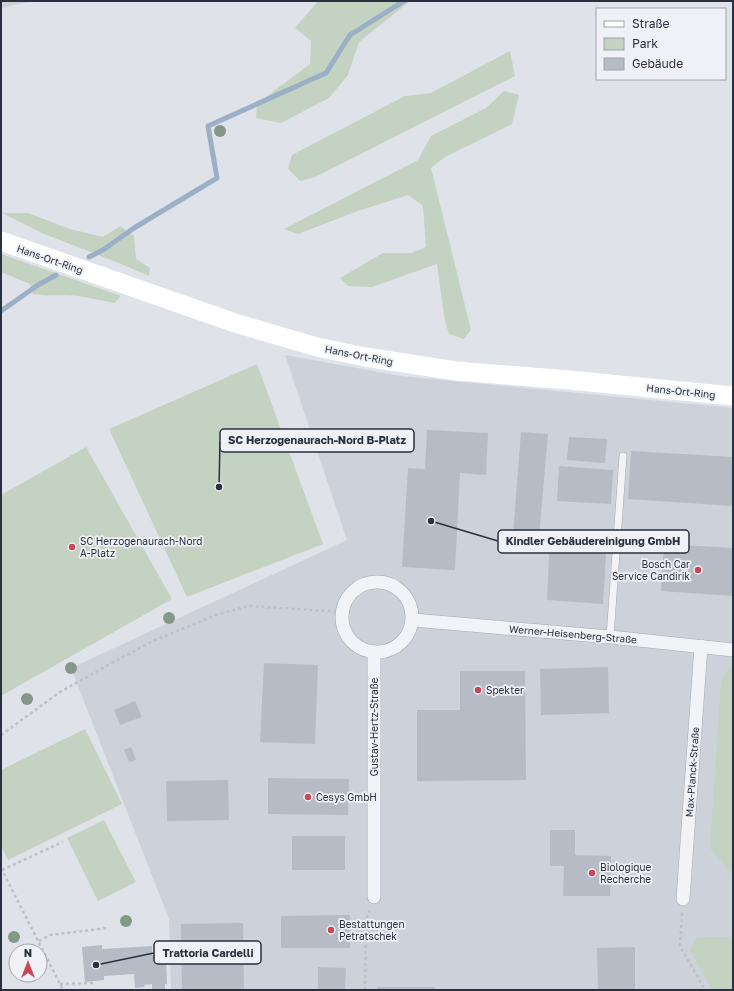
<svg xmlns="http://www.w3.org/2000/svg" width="734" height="991" font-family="'Golos Text',sans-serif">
<rect width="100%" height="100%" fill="#dfe2e8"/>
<g fill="#cdd1da">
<polygon points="1,1 33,1 1,8"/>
<polygon points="285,355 401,376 733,408 733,990 171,990 169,919 71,668 347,540"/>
</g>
<g fill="#c4d2c1">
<polygon points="318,1 410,1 359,42 348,75 329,98 281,123 256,118 257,104 310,64 311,41 295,28"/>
<polygon points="510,51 515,76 315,177 300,181 288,169 292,155 405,96 431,93"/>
<polygon points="504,91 519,95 512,124 445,157 431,168 471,330 464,339 449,334 444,316 437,264 372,287 348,286 340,278 383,253 411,253 426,247 423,206 408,195 358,211 298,234 284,229 418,160 431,136 486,108"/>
<polygon points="2,213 28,213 70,229 103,237 120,226 134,236 136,259 150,268 149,276 119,263 44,234"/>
<path d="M1,254L121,296L114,303C98,300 81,295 64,295C54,295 44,296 33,294L30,284L1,272Z"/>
<polygon points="257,364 323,544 187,597 109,429"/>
<polygon points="86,447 172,599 1,696 1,495"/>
<polygon points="729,668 733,669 733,874 710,848 721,680"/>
<polygon points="85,729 122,804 8,860 1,846 1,770"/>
<polygon points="104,820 136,882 98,901 67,838"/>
<polygon points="698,937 733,937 733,990 712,990 690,949"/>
</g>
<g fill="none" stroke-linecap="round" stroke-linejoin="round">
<g stroke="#9bafc7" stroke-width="5">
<polyline points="89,257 103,250 134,228 217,178 208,126 326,73 350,35 404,1"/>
<polyline points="1,311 38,285 56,275"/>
</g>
</g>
<g fill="#b7bbc5">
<polygon points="427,430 488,433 486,475 460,473 455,570 402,567 408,468 425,469"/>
<polygon points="521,432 548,434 539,537 513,534"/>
<polygon points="569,437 607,439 605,463 567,460"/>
<polygon points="631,451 733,457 733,506 628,499"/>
<polygon points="559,466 613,470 611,504 557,501"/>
<polygon points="550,536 607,539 603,604 547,600"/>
<polygon points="664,544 733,548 733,596 661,591"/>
<polygon points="264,663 318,665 315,744 260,742"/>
<polygon points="608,667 609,713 541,715 540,669"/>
<polygon points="460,671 525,671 526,780 417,781 417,710 460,710"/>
<polygon points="135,701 142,717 120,725 114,710"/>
<polygon points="131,747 136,760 129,762 124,750"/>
<polygon points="268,778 349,779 348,815 268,814"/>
<polygon points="228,780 229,820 167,821 166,781"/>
<polygon points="550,830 575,830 575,855 611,856 610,896 563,896 564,866 550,866"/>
<rect x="292" y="836" width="53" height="34"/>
<polygon points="350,915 350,948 281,948 281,916"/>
<polygon points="237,923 243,923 244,990 182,990 181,924"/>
<polygon points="102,945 102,949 152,946 152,955 166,954 167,984 165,984 165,990 152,990 152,984 144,985 145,987 135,988 134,974 104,976 104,980 85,982 82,947"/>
<polygon points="635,947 635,990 598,990 597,948"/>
<polygon points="318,967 346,968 345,990 318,990"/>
<rect x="377" y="987" width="58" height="3"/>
</g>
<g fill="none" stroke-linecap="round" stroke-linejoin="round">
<defs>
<polyline id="lane" points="610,637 623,456"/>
<g id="street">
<circle cx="377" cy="617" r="35"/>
<polyline points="413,620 610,637 733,650"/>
<polyline points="374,653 374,897"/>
<polyline points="683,899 701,646"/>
</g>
</defs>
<use href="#lane" stroke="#a5a9b2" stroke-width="8"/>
<use href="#street" stroke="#a5a9b2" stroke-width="14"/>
<g stroke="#bec0c6" stroke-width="2.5" stroke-dasharray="3 3" stroke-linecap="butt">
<polyline points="1,735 60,692 101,669 153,641 216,615 248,606 343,612"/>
<polyline points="1,868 63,990"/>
<polyline points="2,870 63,842"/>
<polyline points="682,913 680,946 705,990"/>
<polyline points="39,941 50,935 108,928"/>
<polyline points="60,984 95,983"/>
<polyline points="365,990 366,921 369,911"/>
</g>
<use href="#lane" stroke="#f2f3f6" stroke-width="7"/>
<use href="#street" stroke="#f2f3f6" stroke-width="13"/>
<polyline stroke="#fff" stroke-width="19" points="1,241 235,323 317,347 365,357 456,371 569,380 733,396"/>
</g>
<g fill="#859786">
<circle cx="220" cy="131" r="6"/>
<circle cx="169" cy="618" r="6"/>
<circle cx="71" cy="668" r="6"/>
<circle cx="27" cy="699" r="6"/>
<circle cx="126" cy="921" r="6"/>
<circle cx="14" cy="937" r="6"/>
</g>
<g fill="#c94858" stroke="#eff1f6" stroke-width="1.5">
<circle cx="72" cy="547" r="4"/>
<circle cx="698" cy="570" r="4"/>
<circle cx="478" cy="690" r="4"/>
<circle cx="308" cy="797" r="4"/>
<circle cx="592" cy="873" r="4"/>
<circle cx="331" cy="930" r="4"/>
</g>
<g text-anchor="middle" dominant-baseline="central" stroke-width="3.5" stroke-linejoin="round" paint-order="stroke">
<g font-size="10" fill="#29303f" stroke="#eff1f6">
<text transform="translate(50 259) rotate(19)">Hans-Ort-Ring</text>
<text transform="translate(359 355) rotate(11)">Hans-Ort-Ring</text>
<text transform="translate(681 391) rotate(6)">Hans-Ort-Ring</text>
<text transform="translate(573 634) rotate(5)">Werner-Heisenberg-Straße</text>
<text transform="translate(374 727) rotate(-90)">Gustav-Hertz-Straße</text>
<text transform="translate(692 772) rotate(-86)">Max-Planck-Straße</text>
</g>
<g font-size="10" fill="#29303f" stroke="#eff1f6" text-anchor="start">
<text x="80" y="541">SC Herzogenaurach-Nord<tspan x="80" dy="12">A-Platz</tspan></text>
<text x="690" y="564" text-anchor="end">Bosch Car<tspan x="690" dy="12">Service Candirik</tspan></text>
<text x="486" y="690">Spekter</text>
<text x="316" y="797">Cesys GmbH</text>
<text x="600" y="867">Biologique<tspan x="600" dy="12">Recherche</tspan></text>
<text x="339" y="924">Bestattungen<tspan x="339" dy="12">Petratschek</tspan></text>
</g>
</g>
<path fill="none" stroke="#29303f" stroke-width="1.5" d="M219 487L220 441M431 521L498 541M96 965L154 953"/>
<g fill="#29303f" stroke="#eff1f6" stroke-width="1.5">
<circle cx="219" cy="487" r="4"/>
<circle cx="431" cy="521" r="4"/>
<circle cx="96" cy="965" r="4"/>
</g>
<g fill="#eff1f6" stroke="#29303f" stroke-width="1.5">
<rect x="220" y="429" width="194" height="23" rx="4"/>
<rect x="498" y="530" width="191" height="23" rx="4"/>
<rect x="154" y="941" width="107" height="23" rx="4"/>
</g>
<g font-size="11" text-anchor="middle" font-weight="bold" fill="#29303f">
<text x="317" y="444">SC Herzogenaurach-Nord B-Platz</text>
<text x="593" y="545">Kindler Gebäudereinigung GmbH</text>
<text x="208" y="957">Trattoria Cardelli</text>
</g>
<rect width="734" height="991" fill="none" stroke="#29303f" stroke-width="4"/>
<rect x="596" y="8" width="130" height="72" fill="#eff1f6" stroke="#a0a4ad"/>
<rect x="604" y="21" width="20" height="6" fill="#ffffff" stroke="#a0a4ad"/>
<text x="632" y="28" font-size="12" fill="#29303f">Straße</text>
<rect x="604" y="38" width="20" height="12" fill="#c4d2c1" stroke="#a0a4ad"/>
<text x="632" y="48" font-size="12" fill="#29303f">Park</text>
<rect x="604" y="58" width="20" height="12" fill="#b7bbc5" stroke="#a0a4ad"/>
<text x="632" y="68" font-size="12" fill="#29303f">Gebäude</text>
<g transform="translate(28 963)"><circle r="19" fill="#eff1f6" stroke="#a0a4ad"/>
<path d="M0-3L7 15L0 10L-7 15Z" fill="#c94858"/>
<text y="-6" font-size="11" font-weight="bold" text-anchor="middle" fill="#29303f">N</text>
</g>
</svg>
